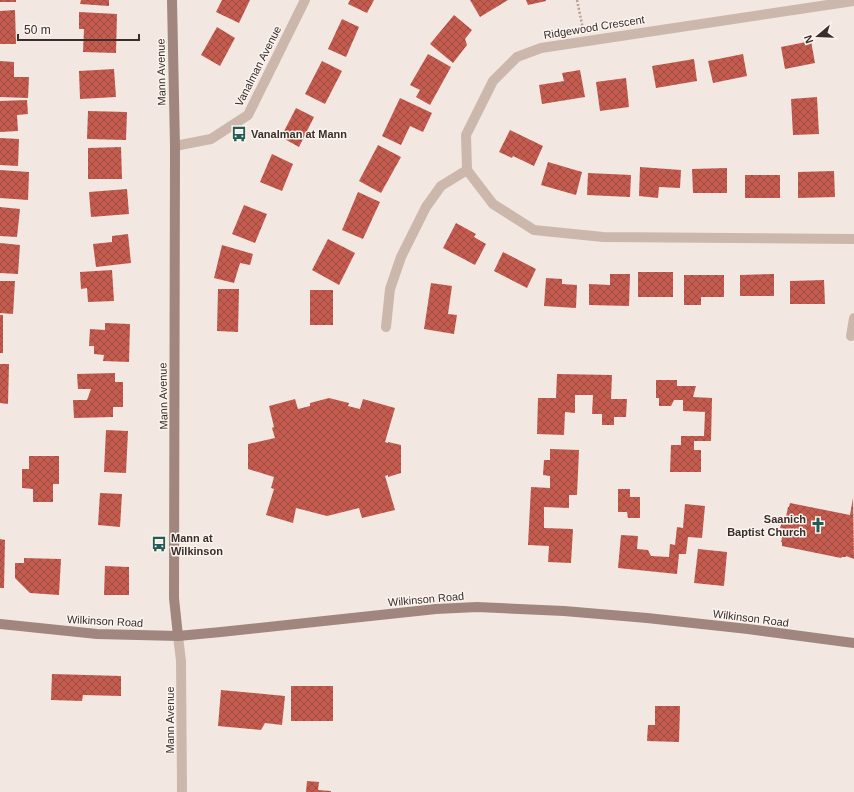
<svg xmlns="http://www.w3.org/2000/svg" width="854" height="792" font-family="Arial,sans-serif">
<defs>
<pattern id="building-cross-hatch" width="8" height="8" patternUnits="userSpaceOnUse"><rect width="8" height="8" fill="#c45b4f"/><path d="M0 0l8 8M0 8l8-8" fill="none" stroke="#a04c42"/></pattern>
</defs>
<rect width="100%" height="100%" fill="#f3e8e1"/>
<g fill="url(#building-cross-hatch)">
<rect x="0" y="0" width="16" height="2"/>
<polygon points="81,0 109,0 109,6 80,4"/>
<polygon points="222,0 250,0 239,23 216,12"/>
<polygon points="350,0 374,0 367,13 348,4"/>
<polygon points="470,0 508,0 480,17"/>
<polygon points="526,0 546,0 546,1 528,5"/>
<polygon points="15,10 16,44 0,44 0,11"/>
<polygon points="79,12 117,14 116,53 83,52 84,29 79,29"/>
<polygon points="454,15 472,30 465,39 467,45 453,63 430,44"/>
<polygon points="342,19 359,27 346,57 328,49"/>
<polygon points="217,27 235,38 220,66 201,55"/>
<polygon points="811,41 815,63 785,69 781,47"/>
<polygon points="428,54 451,67 430,105 416,97 420,90 410,85"/>
<polygon points="743,54 747,76 713,83 708,61"/>
<polygon points="694,59 697,81 656,88 652,66"/>
<polygon points="0,61 14,62 14,77 29,77 28,98 0,97"/>
<polygon points="322,61 342,71 325,104 305,94"/>
<polygon points="114,69 116,97 80,99 79,71"/>
<polygon points="580,70 585,97 542,104 539,85 564,81 562,73"/>
<polygon points="626,78 629,107 600,111 596,82"/>
<polygon points="817,97 819,134 793,135 791,99"/>
<polygon points="400,98 432,113 423,132 410,126 401,145 382,136"/>
<polygon points="27,100 28,114 17,115 18,131 0,132 0,101"/>
<polygon points="296,108 314,117 299,147 281,137"/>
<polygon points="88,111 127,112 126,140 87,139"/>
<polygon points="510,130 543,146 534,166 513,156 512,158 499,152"/>
<polygon points="0,138 19,139 18,166 0,165"/>
<polygon points="378,145 401,157 381,193 359,181"/>
<polygon points="121,147 122,179 88,179 88,148"/>
<polygon points="272,154 293,164 282,191 260,182"/>
<polygon points="548,162 582,172 576,195 541,185"/>
<polygon points="640,167 681,170 680,188 659,187 658,198 639,196"/>
<polygon points="727,168 727,193 693,193 692,169"/>
<polygon points="0,170 29,172 28,200 0,198"/>
<polygon points="834,171 835,197 798,198 798,172"/>
<polygon points="588,173 631,175 630,197 587,195"/>
<rect x="745" y="175" width="35" height="23"/>
<polygon points="127,189 129,214 91,217 89,192"/>
<polygon points="358,192 380,202 363,239 342,230"/>
<polygon points="244,205 267,214 255,243 232,234"/>
<polygon points="0,207 20,209 17,237 0,236"/>
<polygon points="456,223 476,234 474,237 486,244 475,265 443,248"/>
<polygon points="128,234 131,263 96,267 93,244 112,242 112,236"/>
<polygon points="328,239 355,253 339,285 312,270"/>
<polygon points="0,243 20,245 18,274 0,273"/>
<polygon points="222,245 253,254 250,265 240,263 234,283 214,278"/>
<polygon points="503,252 536,269 527,288 494,271"/>
<polygon points="112,270 114,301 88,302 87,288 81,289 80,272"/>
<rect x="638" y="272" width="35" height="25"/>
<polygon points="610,274 630,274 629,306 589,305 589,284 610,285"/>
<polygon points="774,274 774,296 740,296 740,275"/>
<polygon points="684,275 724,275 724,297 701,297 701,305 684,305"/>
<polygon points="546,278 562,279 562,284 577,285 576,308 544,306"/>
<polygon points="824,280 825,304 790,304 790,281"/>
<polygon points="0,281 15,281 13,314 0,313"/>
<polygon points="431,283 452,286 448,314 457,315 454,334 424,329"/>
<polygon points="218,289 239,289 238,332 217,331"/>
<rect x="310" y="290" width="23" height="35"/>
<rect x="0" y="315" width="3" height="38"/>
<polygon points="105,323 130,324 129,362 103,361 104,355 94,354 94,346 89,346 90,329 105,330"/>
<polygon points="0,364 9,364 8,404 0,403"/>
<polygon points="115,373 115,382 123,382 123,407 113,407 113,417 74,418 73,400 87,400 91,389 78,389 77,374"/>
<polygon points="557,374 612,375 611,399 627,399 626,417 614,417 614,425 602,425 602,414 592,414 593,395 575,395 575,413 565,412 564,435 537,434 538,398 556,398"/>
<polygon points="656,380 677,380 677,386 696,386 693,397 712,398 711,441 694,441 694,450 701,450 701,472 670,472 671,445 681,445 681,436 704,436 705,412 683,411 683,400 674,400 671,406 659,406 659,398 656,398"/>
<polygon points="329,398 349,403 348,406 360,409 363,399 395,408 385,442 388,443 388,442 401,445 401,473 388,477 388,475 385,476 395,510 362,518 359,508 327,516 296,508 293,523 266,515 274,489 271,488 274,477 248,469 248,444 275,438 272,428 274,427 269,406 295,399 298,409 310,406 310,403"/>
<polygon points="106,430 128,431 126,473 104,472"/>
<polygon points="550,449 579,450 577,495 569,495 569,508 544,507 544,528 573,529 571,563 548,562 549,546 528,545 531,487 550,488 550,476 543,475 544,460 550,460"/>
<polygon points="29,456 59,456 59,484 53,484 53,502 33,502 33,489 22,488 22,469 29,469"/>
<polygon points="618,489 630,489 630,497 640,497 640,518 628,518 627,512 618,512"/>
<polygon points="100,493 122,494 120,527 98,525"/>
<polygon points="853,498 854,559 846,556 846,557 842,557 841,558 782,546 782,542 781,542 784,529 780,528 782,522 785,522 788,507 789,507 790,503 850,515"/>
<polygon points="685,504 705,506 702,538 688,537 686,554 679,554 677,574 618,568 621,535 638,536 637,549 648,550 651,556 669,557 670,544 675,545 677,527 683,528"/>
<polygon points="0,539 5,540 4,588 0,588"/>
<polygon points="698,549 727,552 724,586 694,583"/>
<polygon points="24,558 61,559 59,595 30,593 15,578 15,563 24,563"/>
<polygon points="105,566 129,567 129,595 104,595"/>
<polygon points="52,674 121,676 121,696 83,695 82,701 51,700"/>
<rect x="291" y="686" width="42" height="35"/>
<polygon points="221,690 285,696 282,725 265,723 261,730 218,726"/>
<polygon points="655,706 680,706 679,742 647,741 648,725 655,725"/>
<polygon points="307,781 319,782 318,790 331,791 331,792 306,792"/>
</g>
<g fill="none" stroke-linecap="round" stroke-linejoin="round">
<polyline stroke="#b8a197" stroke-width="2.5" stroke-dasharray="2 2" stroke-linecap="butt" points="577,0 583,29"/>
<g stroke="#ccb7ad" stroke-width="10">
<polyline points="854,1 541,48 517,57 493,81 466,135 467,170 493,204 534,230 603,237 854,239"/>
<polyline points="386,327 390,289 401,257 426,207 441,186 467,170"/>
<polyline points="851,336 854,318"/>
<polyline points="178,636 181,661 182,792"/>
</g>
<polyline stroke="#ccb7ad" stroke-width="10" points="175,146 211,139 248,115 305,0"/>
<g stroke="#a0867e" stroke-width="10">
<polyline points="172,0 175,146 174,598 178,636"/>
<polyline points="0,624 97,634 178,636 221,632 436,609 477,607 564,611 647,618 748,629 854,643"/>
</g>
</g>
<defs>
<symbol id="bus-bare" viewBox="-9 -9 18 18"><path d="M-5-6H5V4H4V6H2V4H-2V6H-4V4H-5ZM-3.5-4V0h7V-4ZM-3.5 1.2v1.5H-2V1.2ZM2 1.2v1.5H3.5V1.2Z" fill="#215c57" stroke="#faf3ee" stroke-width="2.5" paint-order="stroke"/></symbol>
<symbol id="church-bare" viewBox="-9 -9 18 18"><path d="M-1.2-6h2.4v3.5h3.3v2.4h-3.3V6h-2.4V-.1h-3.3v-2.4h3.3Z" fill="#215c57" stroke="#faf3ee" stroke-width="2.5" paint-order="stroke"/></symbol>
</defs>
<g fill-rule="evenodd">
<use href="#bus-bare" x="228" y="123" width="22" height="22"/>
<use href="#church-bare" x="807" y="514" width="22" height="22"/>
<use href="#bus-bare" x="148" y="533" width="22" height="22"/>
</g>
<g text-anchor="middle" dominant-baseline="central" stroke-width="3" stroke-linejoin="round" paint-order="stroke">
<g font-size="11" fill="#3a2e2b" stroke="#faf3ee">
<text transform="translate(594 27) rotate(-9)">Ridgewood Crescent</text>
<text transform="translate(258 66) rotate(-63)">Vanalman Avenue</text>
<text transform="translate(161 72) rotate(-91)">Mann Avenue</text>
<text transform="translate(163 396) rotate(-91)">Mann Avenue</text>
<text transform="translate(426 599) rotate(-5)">Wilkinson Road</text>
<text transform="translate(751 618) rotate(7)">Wilkinson Road</text>
<text transform="translate(105 621) rotate(3)">Wilkinson Road</text>
<text transform="translate(170 720) rotate(-90)">Mann Avenue</text>
</g>
<g font-size="11" font-weight="bold" fill="#3a2e2b" stroke="#faf3ee" text-anchor="start">
<text x="251" y="134">Vanalman at Mann</text>
<text x="806" y="519" text-anchor="end">Saanich<tspan x="806" dy="13">Baptist Church</tspan></text>
<text x="171" y="538">Mann at<tspan x="171" dy="13">Wilkinson</tspan></text>
</g>
</g>
<g transform="translate(818 36) rotate(251)" stroke="#faf3ee" stroke-width="3" paint-order="stroke">
<path d="M0-3L7 15L0 10L-7 15Z" fill="#3a2e2b"/>
<text y="-6" font-size="11" font-weight="bold" text-anchor="middle" fill="#3a2e2b">N</text>
</g>
<path d="M18 34v6h121v-6" fill="none" stroke="#3a2e2b" stroke-width="2"/>
<text x="24" y="34" font-size="12" fill="#3a2e2b" stroke="#faf3ee" stroke-width="3" paint-order="stroke">50 m</text>
</svg>
